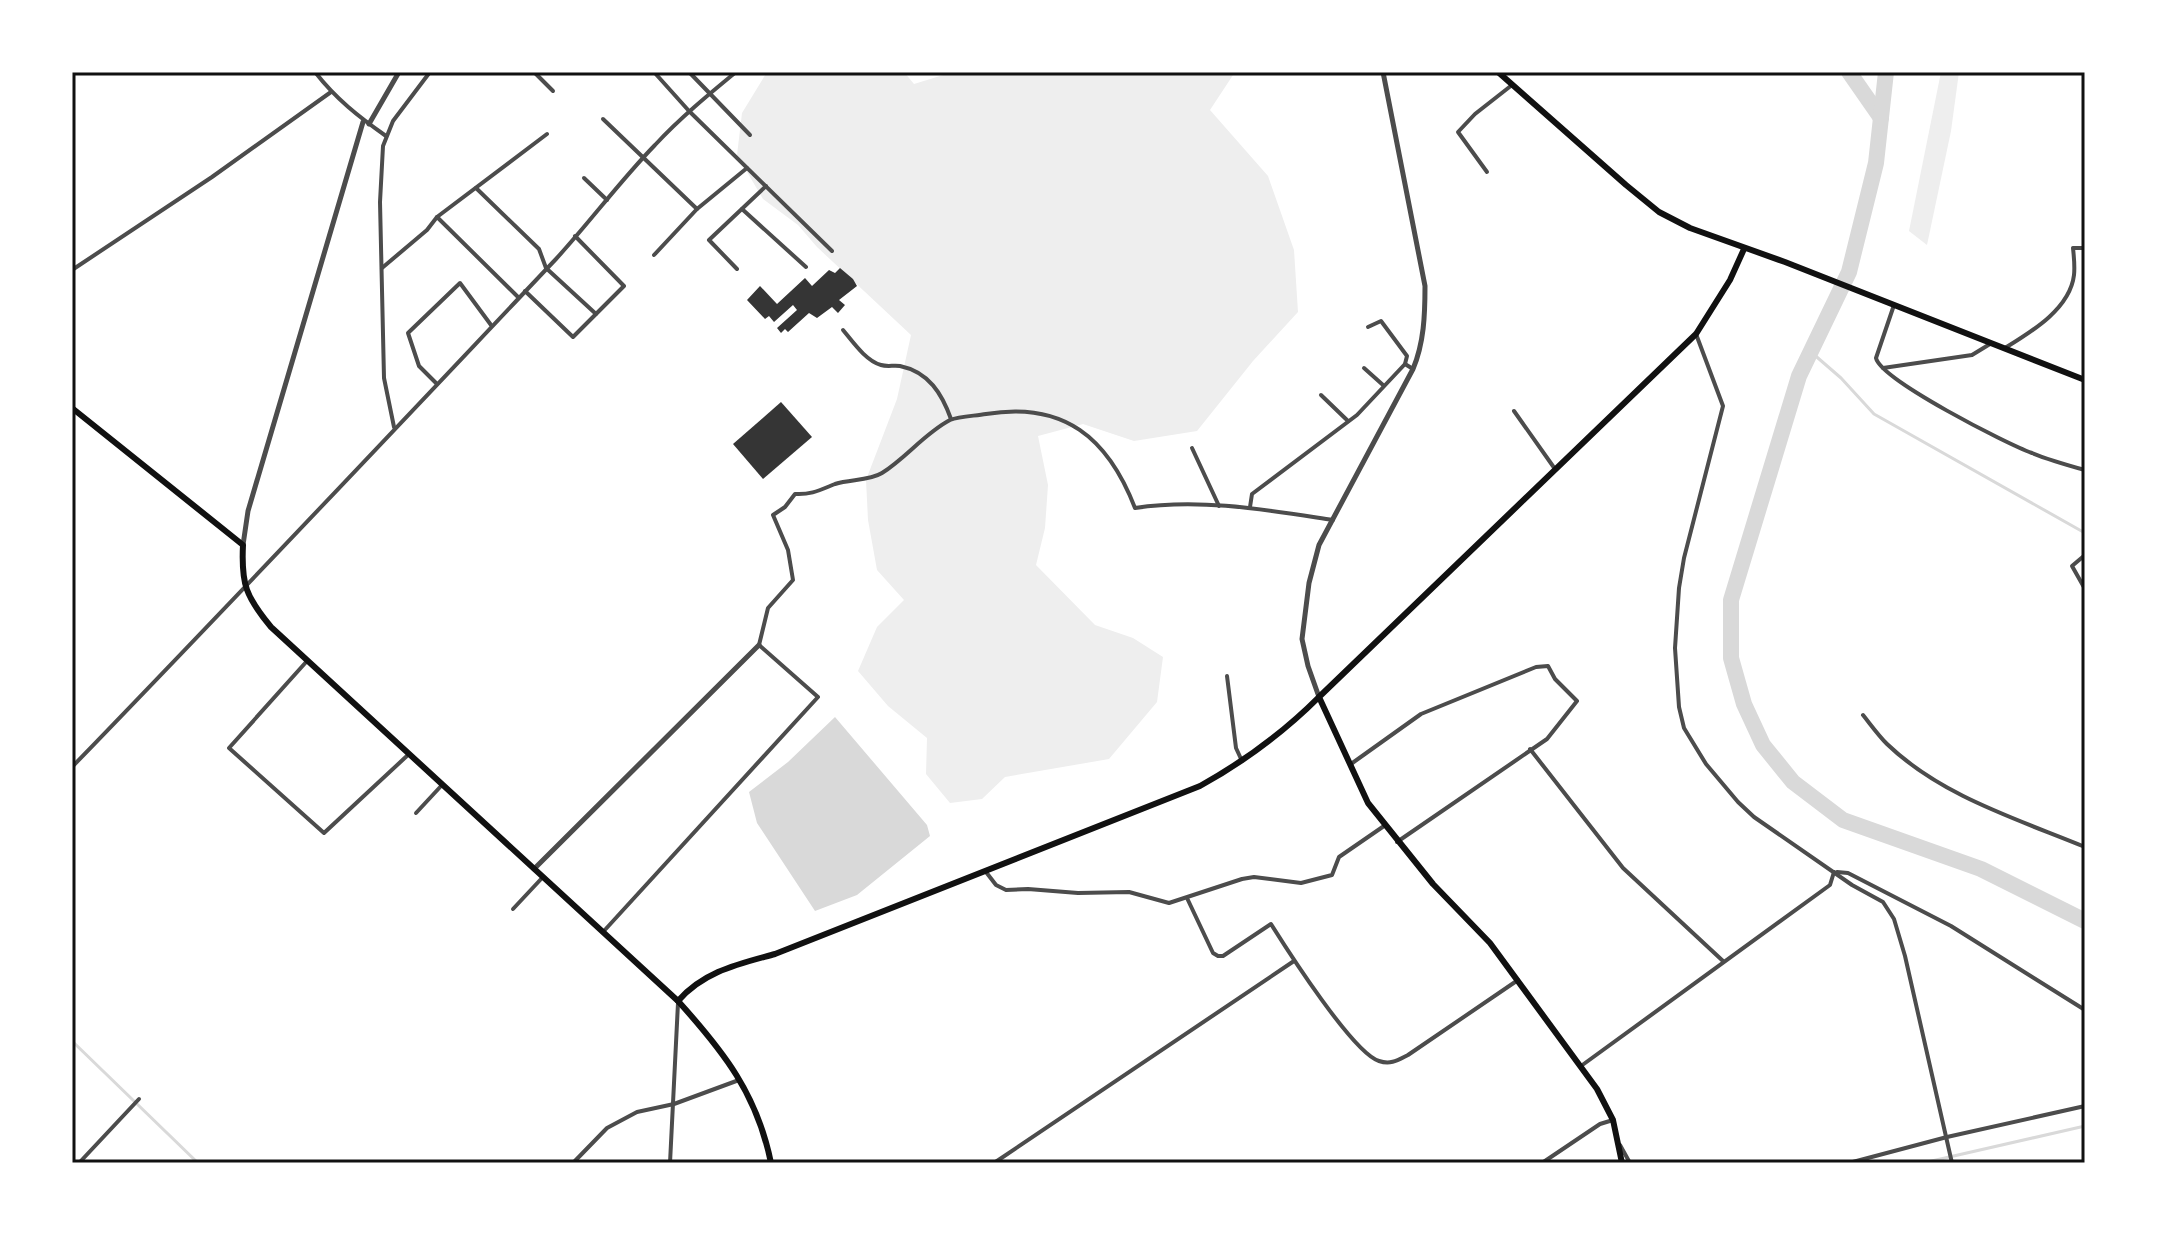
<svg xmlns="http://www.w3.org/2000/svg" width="2157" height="1235" font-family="'Space Grotesk',sans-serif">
<rect width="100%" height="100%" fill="#fff"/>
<g fill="#eee">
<polygon points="767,72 904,72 914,84 953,72 1235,72 1210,110 1268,176 1294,250 1298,312 1253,361 1197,431 1134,441 1083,424 1038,436 1048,485 1045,528 1036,565 1095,625 1133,638 1163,657 1157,702 1109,759 1005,777 982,799 950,803 926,774 927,738 888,706 858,671 877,627 904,600 877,570 868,520 866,480 897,399 911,335 817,247 798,225 763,199 737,155 742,113"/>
<polygon points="1941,72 1959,72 1951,131 1927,245 1909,231"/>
</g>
<polygon fill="#d9d9d9" points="835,717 927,825 930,836 857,895 815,911 757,823 749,792 788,762"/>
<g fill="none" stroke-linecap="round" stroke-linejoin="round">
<g stroke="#d9d9d9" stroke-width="3">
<polyline points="1811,352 1841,378 1874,414 2085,533"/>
<polyline points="72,1041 198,1163"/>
<polyline points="1923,1163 2085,1126"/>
</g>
<g stroke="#d9d9d9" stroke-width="16">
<polyline points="1849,72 1881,118"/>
<polyline points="1886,72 1876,163 1849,272 1799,376 1731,600 1731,658 1744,704 1763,745 1793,782 1843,820 1981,869 2085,921"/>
</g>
</g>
<g fill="#353535">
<polygon points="840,268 853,279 857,286 839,300 845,305 838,313 832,307 817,318 809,313 788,332 785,329 781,333 777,328 797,310 793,305 774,322 769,316 765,319 747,300 760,286 777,304 805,278 812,286 829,270 835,273"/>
<polygon points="781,402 812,437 763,479 733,444"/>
</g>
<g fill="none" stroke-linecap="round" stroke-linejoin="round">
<g stroke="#4c4c4c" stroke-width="4">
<path d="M315,72C336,99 359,117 386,136"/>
<polyline points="534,72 553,91"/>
<polyline points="654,72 689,111 832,251"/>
<polyline points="689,72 750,135"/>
<polyline points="603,119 697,209 747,168"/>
<polyline points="1487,172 1458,132 1475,114 1512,85"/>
<polyline points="584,178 607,200"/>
<polyline points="476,188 539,249 546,268 596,314"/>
<polyline points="742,209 806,267"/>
<polyline points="437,217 518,297"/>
<polyline points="654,255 697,209"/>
<polyline points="382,268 427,230 437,217 547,134"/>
<polyline points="737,269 709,240 766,186"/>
<polyline points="72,270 212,177 331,92"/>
<polyline points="525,291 573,337 624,286 575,236"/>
<path d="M1894,305L1876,358C1881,380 2007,444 2032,453C2049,460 2067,465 2085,470"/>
<polyline points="1368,327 1381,321 1407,356 1405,364"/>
<path d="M843,330C853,342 866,361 881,365C887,367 894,365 900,366C929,372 942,394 951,419"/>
<polyline points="1696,334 1723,406 1684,558 1679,588 1675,648 1679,707 1684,728 1706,764 1738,802 1754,817 1852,885 1883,902 1894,919 1905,956 1952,1163"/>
<path d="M2005,348C2031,332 2070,309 2074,275C2075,266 2074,257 2073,248H2085"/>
<polyline points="1364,368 1383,385"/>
<polyline points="1883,368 1972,355 1990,344"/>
<polyline points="436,383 419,366 408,333 460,283 491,325"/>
<polyline points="1321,395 1348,421"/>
<polyline points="1514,411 1555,469"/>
<polyline points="394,427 384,378 380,202 383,146 393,121 430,72"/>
<polyline points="1192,448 1219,506"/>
<polyline points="1250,507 1252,494 1357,415 1405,364 1413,369"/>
<polyline points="2085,555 2072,566 2085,589"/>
<polyline points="307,661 229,748 324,833 409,754"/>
<polyline points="1227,676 1236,748 1242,761"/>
<path d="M1863,715C1871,725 1878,735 1887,744C1941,796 2017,819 2085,847"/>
<polyline points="1530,749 1623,868 1723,961"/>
<polyline points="1351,764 1421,714 1536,667 1548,666 1555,679 1577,701 1547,739 1397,842"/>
<path d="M72,767C235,599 395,429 556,259C590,222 620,181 655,145C680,118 708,95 736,72"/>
<polyline points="416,813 442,785"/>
<polyline points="986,872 996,885 1006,890 1028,889 1078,893 1129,892 1169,903 1242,879 1254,877 1301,883 1332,875 1339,857 1384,826"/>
<polyline points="1837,872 1848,873 1951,926 2085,1010"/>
<path d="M1187,898L1213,953L1218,956H1223L1271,924C1288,951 1353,1053 1379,1061C1391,1065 1398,1060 1408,1055L1518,980"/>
<polyline points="513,909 542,878"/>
<path d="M603,932L818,697L759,645L768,608L793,580L788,550L773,515L785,507L795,494C811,495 820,490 835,484C850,479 869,481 882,473C906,458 925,433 950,420C960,416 975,416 986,414C1064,401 1108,438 1135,508C1201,498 1267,510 1333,520"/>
<polyline points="1581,1066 1830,885 1834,872"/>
<polyline points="1620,1145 1630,1163"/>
<polyline points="79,1163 139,1099"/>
<polyline points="573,1163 607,1128 637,1112 674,1104 739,1080"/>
<polyline points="670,1163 678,1003"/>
<polyline points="994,1163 1294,961"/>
<polyline points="1542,1163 1600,1124 1613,1120"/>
<polyline points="1849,1163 1947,1137 2085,1106"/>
</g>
<g stroke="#4c4c4c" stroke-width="5">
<polyline points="369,124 399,72"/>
<polyline points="243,545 248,511 363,122"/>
<path d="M1319,697L1308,666L1302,639L1309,583L1319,545L1413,369C1424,343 1425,315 1425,286L1383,72"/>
<polyline points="534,869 759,645"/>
</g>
<g stroke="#111" stroke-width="6">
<path d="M72,408L243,545C241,584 246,597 271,627L678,1001C724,1052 757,1094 771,1163"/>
<path d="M678,1001C704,971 739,964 775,954L1200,786C1245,761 1283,733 1319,697"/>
</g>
<g stroke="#111" stroke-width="6">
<polyline points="1498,72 1626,185 1659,212 1690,228 1785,262 2085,380"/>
<polyline points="1622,1163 1613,1120 1597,1089 1490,943 1433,884 1368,803 1319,697 1696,334 1730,280 1744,249"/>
</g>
</g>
<rect width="2157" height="1235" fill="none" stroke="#ffffff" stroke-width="148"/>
<rect x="74" y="74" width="2009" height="1087" fill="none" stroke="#111" stroke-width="3"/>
</svg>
